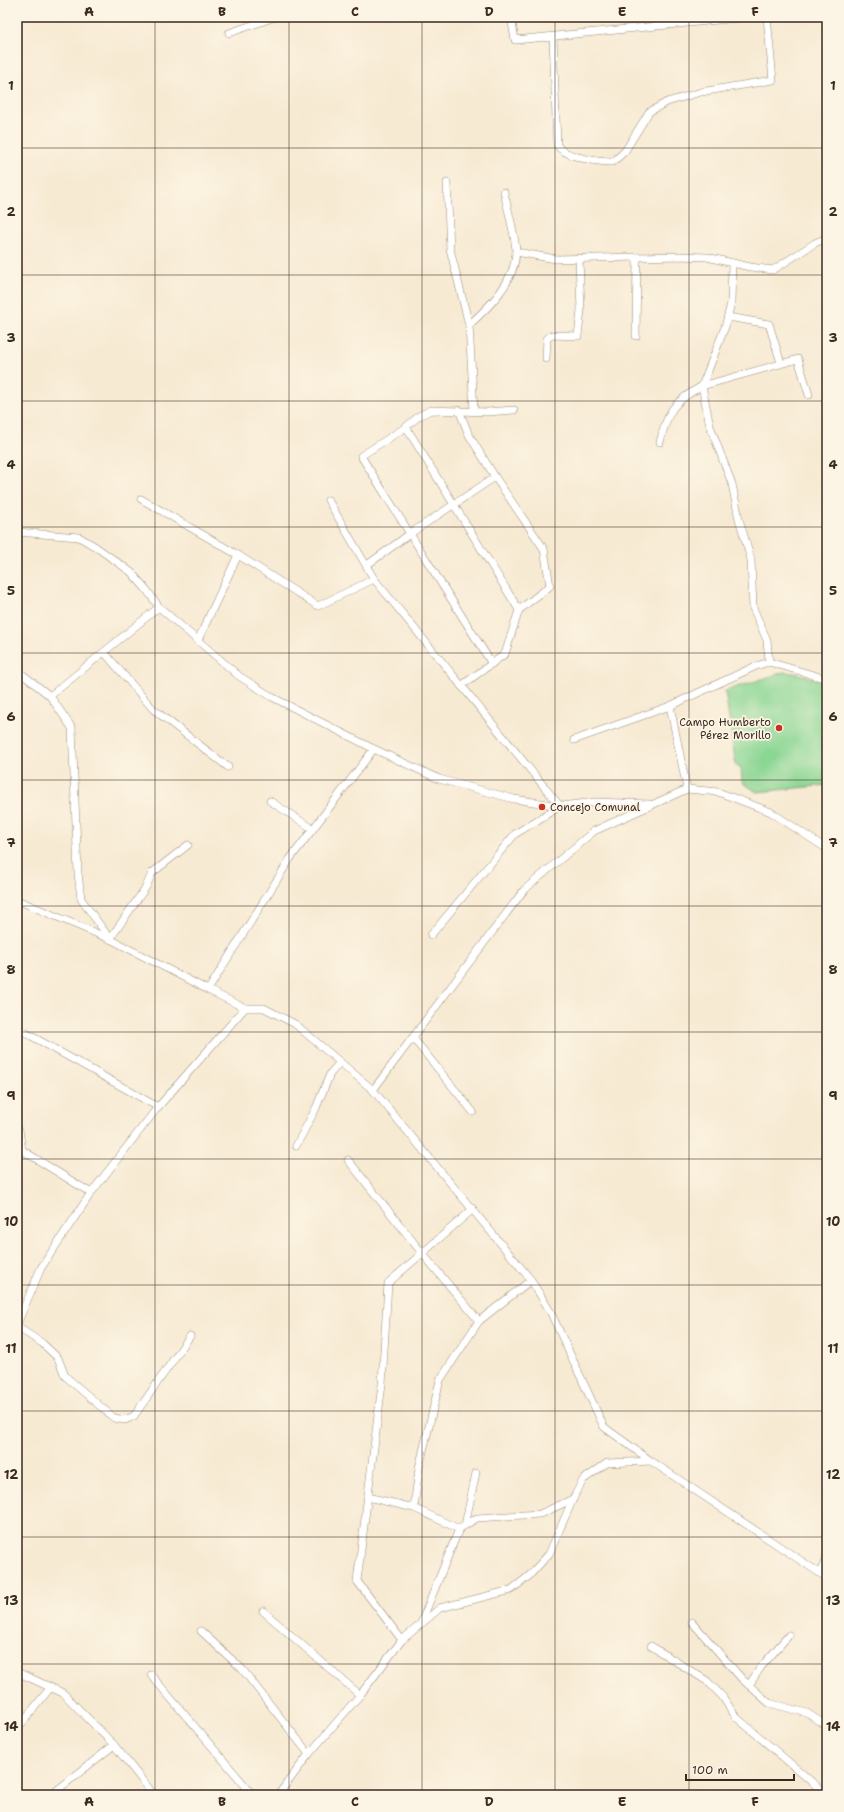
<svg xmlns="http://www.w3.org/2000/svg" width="844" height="1812" font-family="'Shantell Sans',sans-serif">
<rect width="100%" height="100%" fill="#fcf5e5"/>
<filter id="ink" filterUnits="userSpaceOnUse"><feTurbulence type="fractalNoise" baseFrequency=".025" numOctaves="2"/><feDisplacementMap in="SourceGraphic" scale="8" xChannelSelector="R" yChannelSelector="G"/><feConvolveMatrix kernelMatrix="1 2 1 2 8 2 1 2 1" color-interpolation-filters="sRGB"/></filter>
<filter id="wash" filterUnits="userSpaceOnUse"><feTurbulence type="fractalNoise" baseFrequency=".012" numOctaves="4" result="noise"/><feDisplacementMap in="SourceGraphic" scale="16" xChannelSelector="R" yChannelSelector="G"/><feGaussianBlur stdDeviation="0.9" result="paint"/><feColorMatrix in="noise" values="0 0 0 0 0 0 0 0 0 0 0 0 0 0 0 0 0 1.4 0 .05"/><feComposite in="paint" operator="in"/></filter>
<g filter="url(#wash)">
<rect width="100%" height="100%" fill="#f7ead3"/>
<path fill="#8ad693" stroke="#628058" d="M784,672C799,673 814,677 827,686V785L757,792L742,782L741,767L736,766L725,691Z"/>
</g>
<g filter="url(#ink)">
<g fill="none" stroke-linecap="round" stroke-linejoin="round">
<defs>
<g id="minor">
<polyline points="511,17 515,40 748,17"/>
<polyline points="229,33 275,17"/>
<path d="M546,38L553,37L557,145C564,157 598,162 613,162L625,151L649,112L667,102L701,92L773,80L767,17"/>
<polyline points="447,183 450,249 469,325 474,411"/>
<polyline points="516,252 556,259 679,256 707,257 750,267 773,270 815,243 827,238"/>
<polyline points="728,317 769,324 781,363"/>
<path d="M469,325C489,307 515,282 516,252C516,238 507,207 504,192"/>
<polyline points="636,336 637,257"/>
<polyline points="546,359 547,339 551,335 578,336 581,310 579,259"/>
<polyline points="459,410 469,435 495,477 544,549 550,586 519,610"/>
<polyline points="406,427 419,416 431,410 487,412 514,410"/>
<path d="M660,442C668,410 673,402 702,386L725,327L731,303L732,263"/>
<polyline points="141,499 238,555 198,640"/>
<polyline points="328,500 374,579"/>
<polyline points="17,532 79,537 96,547 131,572 146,589 159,607"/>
<polyline points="238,555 318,606 374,579 560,806 596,802 650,804"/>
<polyline points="367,565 411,533 495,477"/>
<polyline points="104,652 153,709 228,767"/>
<polyline points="769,662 767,640 753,608 751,560 739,519 732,484 710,426 702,386 798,359 809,395"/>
<polyline points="17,670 50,696"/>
<polyline points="461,686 505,654 519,610 406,427 361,456 492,664"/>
<polyline points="574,740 670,706"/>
<polyline points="687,789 670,706 756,666 769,662 827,679"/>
<polyline points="270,801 313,829"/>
<polyline points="188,845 152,873 146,887 110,939 81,899 78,873 72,728 50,696 159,607 239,676 272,697 374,749 439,779 514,799 560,806 515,834 431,935"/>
<polyline points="17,900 110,939 208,990 245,1008"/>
<polyline points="208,990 290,859 374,749"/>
<polyline points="17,1028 158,1107"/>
<polyline points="413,1038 473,1112"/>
<polyline points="373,1090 524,890 594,831 687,789 718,792 771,812 827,849"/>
<polyline points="17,1129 19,1130 22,1150 91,1193"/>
<polyline points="296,1146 316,1108 330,1074 340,1062"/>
<polyline points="348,1160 422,1253 479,1321"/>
<polyline points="17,1324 41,1268 91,1193 158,1107 245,1008 264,1008 295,1024 373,1090 531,1280 550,1311 604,1427 651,1461 827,1578"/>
<polyline points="17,1327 42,1343 58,1358 65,1376 114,1418 125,1420 134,1416 190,1336"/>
<polyline points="368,1497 414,1508 459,1529"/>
<polyline points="414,1508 419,1468 440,1380 479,1321 531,1280"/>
<polyline points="465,1525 476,1473"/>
<polyline points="820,1573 827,1556"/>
<polyline points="263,1611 360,1695"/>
<polyline points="692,1622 742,1679 769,1703 807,1713 827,1726"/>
<polyline points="421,1623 459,1529 477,1518 540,1514 573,1499"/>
<polyline points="201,1631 242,1669 309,1754"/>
<polyline points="402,1640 357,1581 382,1384 388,1283 473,1209"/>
<polyline points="651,1646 707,1681 722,1696 736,1717 819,1788 822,1795"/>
<polyline points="17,1672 63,1693 114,1745 154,1795"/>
<polyline points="151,1675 253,1795"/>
<polyline points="749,1685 761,1667 789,1635"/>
<polyline points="17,1729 51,1687"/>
<polyline points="51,1795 114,1745"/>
<polyline points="278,1795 309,1754 360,1695 402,1640 440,1608 511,1590 529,1576 549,1554 573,1499 583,1480 607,1463 651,1461"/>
</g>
</defs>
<use href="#minor" stroke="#998a78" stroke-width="8"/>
<use href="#minor" stroke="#fff" stroke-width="7"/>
</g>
</g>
<path fill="none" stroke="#3b2a1e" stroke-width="1" stroke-opacity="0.55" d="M155,17V1795M289,17V1795M422,17V1795M555,17V1795M689,17V1795M17,148H827M17,275H827M17,401H827M17,527H827M17,653H827M17,780H827M17,906H827M17,1032H827M17,1159H827M17,1285H827M17,1411H827M17,1537H827M17,1664H827"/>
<g fill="#c8321e" stroke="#fcf5e5" stroke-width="1.5">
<circle cx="779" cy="728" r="4"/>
<circle cx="542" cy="807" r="4"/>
</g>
<g text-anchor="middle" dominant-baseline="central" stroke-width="3.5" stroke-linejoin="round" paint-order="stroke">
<g font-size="11" fill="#3b2a1e" stroke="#fcf5e5" text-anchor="end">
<text x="771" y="722">Campo Humberto<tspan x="771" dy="13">Pérez Morillo</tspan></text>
<text x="550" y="807" text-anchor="start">Concejo Comunal</text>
</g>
</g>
<rect width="844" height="1812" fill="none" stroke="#fcf5e5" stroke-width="44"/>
<path d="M686 1774v6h108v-6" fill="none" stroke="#3b2a1e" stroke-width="2"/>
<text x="692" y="1774" font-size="12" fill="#3b2a1e" stroke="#fcf5e5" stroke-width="3" paint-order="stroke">100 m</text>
<rect x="22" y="22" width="800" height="1768" fill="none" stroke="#3b2a1e" stroke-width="1.5"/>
<g font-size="13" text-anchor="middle" font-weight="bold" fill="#3b2a1e">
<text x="89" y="16">A</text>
<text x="222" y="16">B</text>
<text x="355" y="16">C</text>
<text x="489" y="16">D</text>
<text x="622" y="16">E</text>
<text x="755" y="16">F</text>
<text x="11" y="90">1</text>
<text x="833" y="90">1</text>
<text x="11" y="216">2</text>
<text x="833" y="216">2</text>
<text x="11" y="342">3</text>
<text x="833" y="342">3</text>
<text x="11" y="469">4</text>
<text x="833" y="469">4</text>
<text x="11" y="595">5</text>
<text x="833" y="595">5</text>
<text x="11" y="721">6</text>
<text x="833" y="721">6</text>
<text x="11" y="847">7</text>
<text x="833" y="847">7</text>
<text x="11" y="974">8</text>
<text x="833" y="974">8</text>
<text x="11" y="1100">9</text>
<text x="833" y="1100">9</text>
<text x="11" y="1226">10</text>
<text x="833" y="1226">10</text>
<text x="11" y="1353">11</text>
<text x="833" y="1353">11</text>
<text x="11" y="1479">12</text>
<text x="833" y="1479">12</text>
<text x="11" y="1605">13</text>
<text x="833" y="1605">13</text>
<text x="11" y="1731">14</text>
<text x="833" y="1731">14</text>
<text x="89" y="1806">A</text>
<text x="222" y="1806">B</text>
<text x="355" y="1806">C</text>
<text x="489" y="1806">D</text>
<text x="622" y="1806">E</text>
<text x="755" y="1806">F</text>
</g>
</svg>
